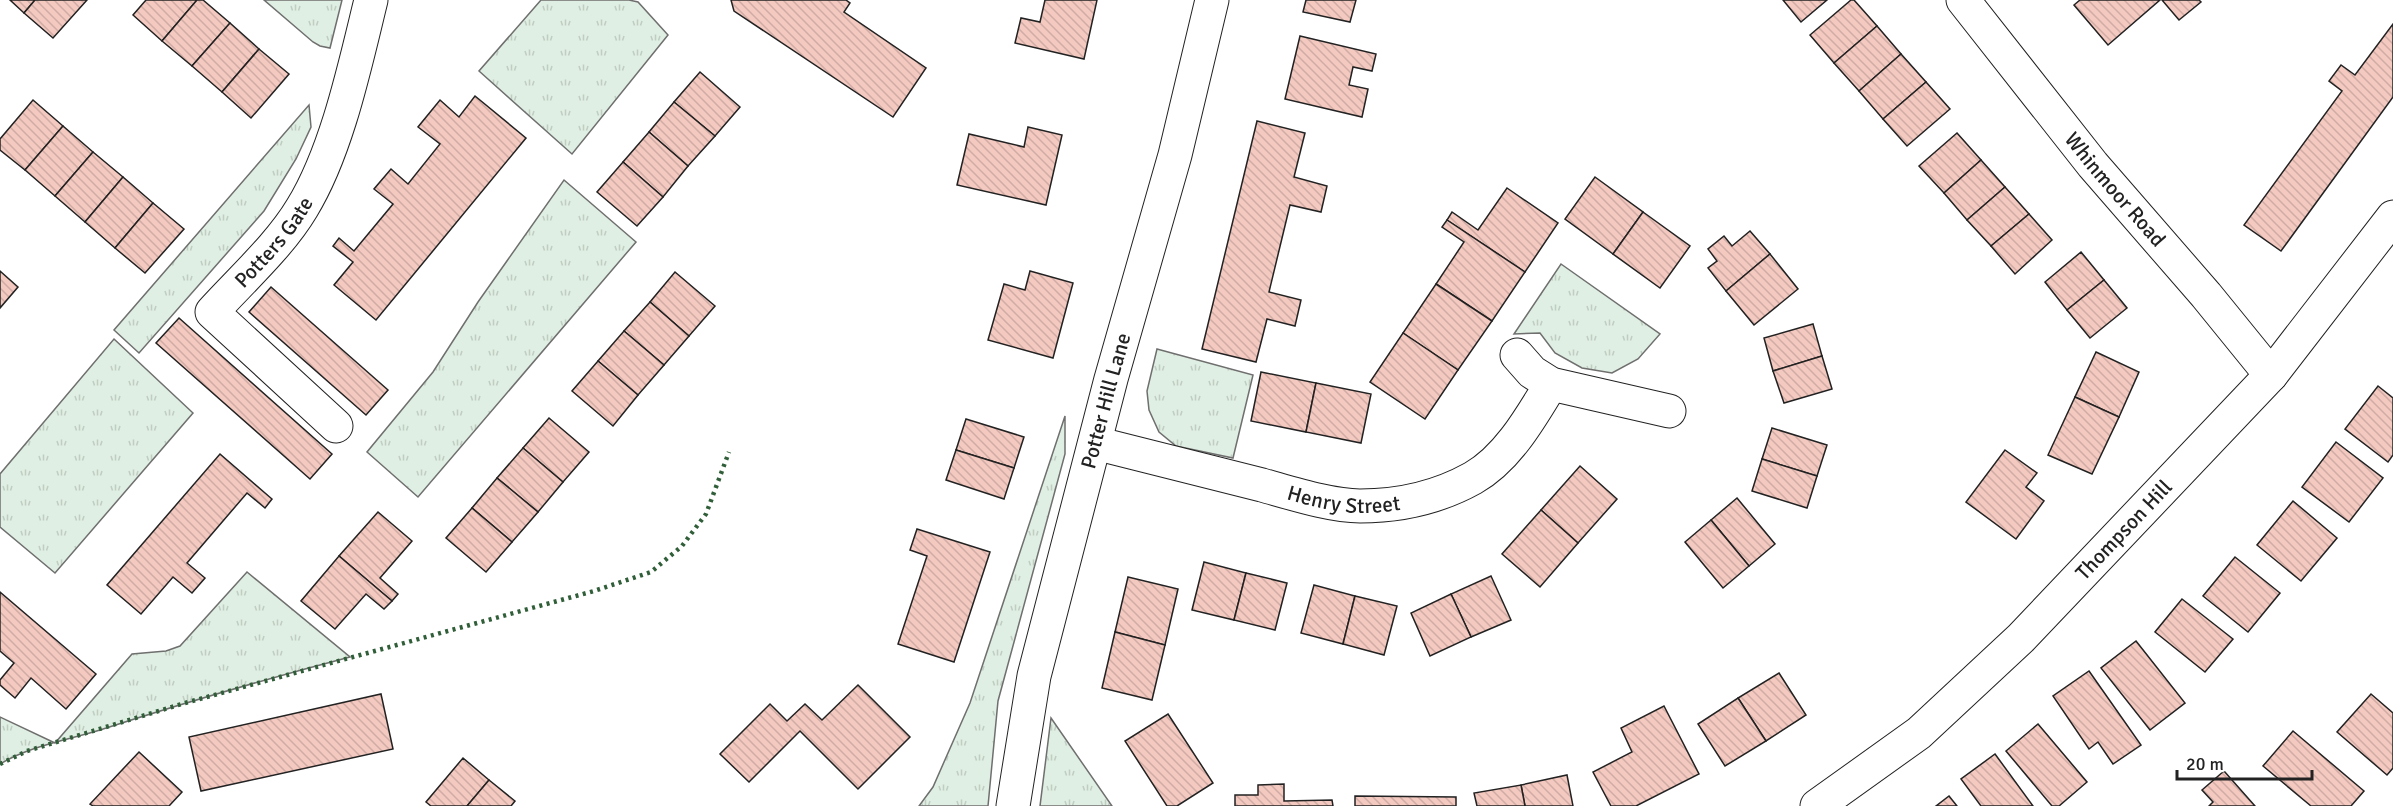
<svg xmlns="http://www.w3.org/2000/svg" width="2393" height="806" font-family="Signika,sans-serif">
<defs>
<pattern id="grass-tufts" width="24" height="20" patternUnits="userSpaceOnUse" patternTransform="scale(1.5)"><rect width="24" height="20" fill="#e0efe3"/><path d="M3 7l-1-3M5 7V3M7 7l1-3M15 17l-1-3M17 17v-4M19 17l1-3" fill="none" stroke="#c0cdc2"/></pattern>
<pattern id="building-back-hatch" width="6" height="6" patternUnits="userSpaceOnUse" patternTransform="scale(1.5)"><rect width="6" height="6" fill="#f3c9c0"/><path d="M-1 5l2 2M0 0l6 6M5-1l2 2" fill="none" stroke="#d0aca5"/></pattern>
</defs>
<rect width="100%" height="100%" fill="#fff"/>
<g fill="url(#grass-tufts)" stroke="#6f6f6f" stroke-width="1.5">
<polygon points="264,0 342,0 330,48 320,46 313,42"/>
<polygon points="541,0 629,0 638,2 668,35 572,154 479,71"/>
<polygon points="309,105 311,127 296,159 264,211 139,353 114,330"/>
<polygon points="564,180 636,242 418,497 367,452 433,372 478,302"/>
<polygon points="1561,264 1660,334 1638,359 1612,373 1582,368 1555,353 1540,333 1514,334"/>
<polygon points="114,339 193,413 55,573 0,527 0,474"/>
<polygon points="1157,349 1253,375 1233,458 1176,446 1159,432 1149,410 1147,391"/>
<polygon points="1065,416 1065,454 998,701 988,806 919,806 933,787 970,703"/>
<path d="M247,572L350,657C266,679 183,703 100,730C67,740 30,746 0,764V717L55,743L132,654L166,651L180,646Z"/>
<polygon points="1051,718 1112,806 1040,806"/>
</g>
<g fill="url(#building-back-hatch)" stroke="#222" stroke-width="1.5">
<polygon points="10,0 35,0 24,13"/>
<polygon points="35,0 87,0 53,38 24,13"/>
<polygon points="146,0 197,0 162,41 133,15"/>
<polygon points="197,0 203,0 230,23 192,66 162,41"/>
<polygon points="731,0 846,0 850,3 844,12 926,68 893,117 734,11"/>
<polygon points="1045,0 1097,0 1084,59 1015,43 1021,18 1040,22"/>
<polygon points="1306,0 1356,0 1350,22 1303,12"/>
<polygon points="1783,0 1827,0 1801,22"/>
<polygon points="1851,0 1854,0 1877,26 1834,63 1810,35"/>
<polygon points="2080,0 2160,0 2108,45 2074,5"/>
<polygon points="2162,0 2199,0 2201,2 2179,20"/>
<polygon points="230,23 259,49 222,92 192,66"/>
<polygon points="2393,24 2393,97 2281,251 2244,225 2342,91 2329,81 2341,65 2355,75"/>
<polygon points="1877,26 1901,54 1859,91 1834,63"/>
<polygon points="1300,36 1376,54 1372,71 1353,67 1349,85 1368,89 1362,117 1285,99"/>
<polygon points="259,49 289,74 251,118 222,92"/>
<polygon points="1901,54 1926,82 1883,119 1859,91"/>
<polygon points="700,72 740,107 715,136 674,102"/>
<polygon points="1926,82 1950,109 1907,146 1883,119"/>
<polygon points="475,96 526,138 376,320 334,285 353,262 333,246 339,238 354,251 393,204 374,189 391,169 408,184 440,144 418,127 440,100 459,117"/>
<polygon points="33,100 63,126 25,170 0,150 0,139"/>
<polygon points="674,102 715,136 688,166 649,132"/>
<polygon points="1257,121 1305,133 1294,177 1327,186 1321,212 1290,205 1269,292 1301,300 1295,326 1267,319 1256,362 1202,349"/>
<polygon points="63,126 93,152 55,196 25,170"/>
<polygon points="1028,127 1062,135 1046,205 957,185 969,134 1024,147"/>
<polygon points="649,132 688,166 663,197 623,162"/>
<polygon points="1957,133 1981,160 1944,193 1919,166"/>
<polygon points="93,152 123,177 85,222 55,196"/>
<polygon points="1981,160 2005,187 1967,220 1944,193"/>
<polygon points="623,162 663,197 637,226 597,192"/>
<polygon points="123,177 153,203 115,248 85,222"/>
<polygon points="1595,177 1643,212 1613,254 1565,219"/>
<polygon points="2005,187 2029,214 1991,246 1967,220"/>
<polygon points="1507,188 1558,223 1525,272 1447,220 1452,212 1478,230"/>
<polygon points="153,203 184,229 145,273 115,248"/>
<polygon points="1643,212 1690,246 1660,288 1613,254"/>
<polygon points="2029,214 2052,240 2015,274 1991,246"/>
<polygon points="1447,220 1525,272 1492,321 1436,284 1464,242 1442,227"/>
<polygon points="1750,231 1770,254 1726,291 1708,268 1717,261 1708,249 1724,236 1732,246"/>
<polygon points="2081,252 2104,280 2067,310 2045,282"/>
<polygon points="1770,254 1798,289 1754,325 1726,291"/>
<polygon points="0,271 18,287 0,308"/>
<polygon points="1030,271 1073,283 1053,358 988,340 1004,284 1025,290"/>
<polygon points="675,272 715,306 689,336 650,302"/>
<polygon points="2104,280 2127,308 2090,338 2067,310"/>
<polygon points="1436,284 1492,321 1458,370 1403,333"/>
<polygon points="271,287 388,390 366,415 249,312"/>
<polygon points="650,302 689,336 664,365 624,331"/>
<polygon points="179,318 332,454 310,479 156,343"/>
<polygon points="1813,324 1822,356 1773,371 1764,338"/>
<polygon points="624,331 664,365 638,395 598,361"/>
<polygon points="1403,333 1458,370 1425,419 1370,382"/>
<polygon points="2096,352 2139,372 2119,417 2075,397"/>
<polygon points="1822,356 1832,389 1784,403 1773,371"/>
<polygon points="598,361 638,395 613,426 572,391"/>
<polygon points="1261,372 1316,383 1306,432 1251,421"/>
<polygon points="1316,383 1371,394 1361,443 1306,432"/>
<polygon points="2378,386 2393,398 2393,455 2388,462 2345,429"/>
<polygon points="2075,397 2119,417 2092,474 2048,455"/>
<polygon points="549,418 589,452 563,482 523,448"/>
<polygon points="966,419 1024,437 1014,468 956,450"/>
<polygon points="1772,428 1827,445 1817,476 1762,459"/>
<polygon points="2336,442 2383,478 2349,522 2302,487"/>
<polygon points="523,448 563,482 538,512 497,478"/>
<polygon points="956,450 1014,468 1004,499 946,480"/>
<polygon points="2005,450 2037,473 2026,487 2044,501 2016,539 1966,502"/>
<polygon points="220,454 272,499 265,508 247,493 187,563 205,578 192,593 173,577 141,614 107,585"/>
<polygon points="1762,459 1817,476 1807,508 1752,491"/>
<polygon points="1580,466 1617,499 1578,543 1541,510"/>
<polygon points="497,478 538,512 512,542 472,508"/>
<polygon points="1737,498 1775,544 1749,566 1711,520"/>
<polygon points="2293,501 2337,538 2301,581 2257,545"/>
<polygon points="472,508 512,542 486,572 446,538"/>
<polygon points="1541,510 1578,543 1540,587 1502,554"/>
<polygon points="378,512 412,541 380,578 398,594 392,601 339,556"/>
<polygon points="1711,520 1749,566 1723,588 1685,542"/>
<polygon points="917,529 990,552 954,662 898,644 927,556 910,550"/>
<polygon points="339,556 392,601 384,609 366,594 335,629 301,601"/>
<polygon points="2235,557 2280,593 2248,632 2203,596"/>
<polygon points="1204,562 1246,573 1234,620 1192,610"/>
<polygon points="1246,573 1287,583 1275,630 1234,620"/>
<polygon points="1491,576 1511,620 1471,637 1451,594"/>
<polygon points="1128,577 1178,589 1165,645 1115,632"/>
<polygon points="1314,585 1355,596 1343,644 1301,633"/>
<polygon points="0,592 96,674 66,709 31,678 15,698 0,685 0,680 14,663 0,651"/>
<polygon points="1451,594 1471,637 1430,656 1411,613"/>
<polygon points="1355,596 1397,606 1384,655 1343,644"/>
<polygon points="2182,599 2233,639 2205,672 2155,632"/>
<polygon points="1115,632 1165,645 1152,700 1102,688"/>
<polygon points="2136,641 2185,703 2150,730 2101,668"/>
<polygon points="2089,671 2141,745 2113,764 2098,742 2089,749 2053,696"/>
<polygon points="1779,673 1806,715 1766,741 1738,698"/>
<polygon points="858,685 910,737 858,789 800,731 749,782 720,754 770,704 787,721 805,704 822,720"/>
<polygon points="381,694 393,749 201,791 189,737"/>
<polygon points="2371,694 2393,713 2393,768 2387,775 2337,732"/>
<polygon points="1738,698 1766,741 1725,766 1698,724"/>
<polygon points="1664,706 1699,774 1636,806 1611,806 1593,772 1632,752 1621,728"/>
<polygon points="1168,714 1213,783 1177,806 1167,806 1125,741"/>
<polygon points="2038,724 2087,782 2059,806 2052,806 2006,751"/>
<polygon points="2293,731 2364,791 2351,806 2311,806 2263,766"/>
<polygon points="139,752 182,792 169,806 93,806 90,804"/>
<polygon points="1995,754 2033,806 1981,806 1961,779"/>
<polygon points="463,758 489,780 467,806 431,806 426,802"/>
<polygon points="2224,771 2255,806 2209,806 2213,802 2202,790"/>
<polygon points="1567,775 1573,806 1525,806 1521,785"/>
<polygon points="489,780 515,801 511,806 467,806"/>
<polygon points="1284,784 1284,801 1332,800 1333,806 1235,806 1235,795 1258,795 1258,785"/>
<polygon points="1521,785 1525,806 1477,806 1474,793"/>
<polygon points="1355,796 1456,797 1456,806 1355,806"/>
<polygon points="1949,796 1957,806 1936,806"/>
</g>
<g fill="none" stroke-linecap="round" stroke-linejoin="round">
<defs>
<g id="street">
<path id="s1" d="M1963,0L2093,165L2206,295L2271,375"/>
<polyline points="1517,355 1532,372 1551,384 1669,411"/>
<path id="s2" d="M336,426L212,312C241,280 280,245 302,208C337,151 355,65 371,0"/>
<path id="s3" d="M1095,443C1151,457 1207,471 1262,485C1291,493 1331,506 1360,506C1399,506 1439,497 1473,478C1508,458 1531,417 1551,384"/>
<path id="s4" d="M1013,806L1034,676L1111,379L1175,155L1212,0"/>
<path id="s5" d="M1817,806L1919,733L2021,638L2271,375L2393,217"/>
</g>
</defs>
<use href="#street" stroke="#222" stroke-width="35"/>
<use href="#street" stroke="#fff" stroke-width="33"/>
<polyline stroke="#2f5e38" stroke-width="4.5" stroke-dasharray="3 4.5" stroke-linecap="butt" points="0,764 27,751 185,703 594,591 651,572 682,546 706,514 729,452"/>
</g>
<g text-anchor="middle" dominant-baseline="central" stroke-width="4.5" stroke-linejoin="round" paint-order="stroke">
<g font-size="21" fill="#222" stroke="#fff">
<text stroke="none"><textPath href="#s1" startOffset="243">Whinmoor Road</textPath></text>
<text stroke="none"><textPath href="#s2" startOffset="262">Potters Gate</textPath></text>
<text stroke="none"><textPath href="#s4" startOffset="416">Potter Hill Lane</textPath></text>
<text stroke="none"><textPath href="#s3" startOffset="256">Henry Street</textPath></text>
<text stroke="none"><textPath href="#s5" startOffset="414">Thompson Hill</textPath></text>
</g>
</g>
<path d="M2177 770v9h135v-9" fill="none" stroke="#222222" stroke-width="3"/>
<text x="2186" y="770" font-size="18" fill="#222222" stroke="#ffffff" stroke-width="4.5" paint-order="stroke">20 m</text>
</svg>
